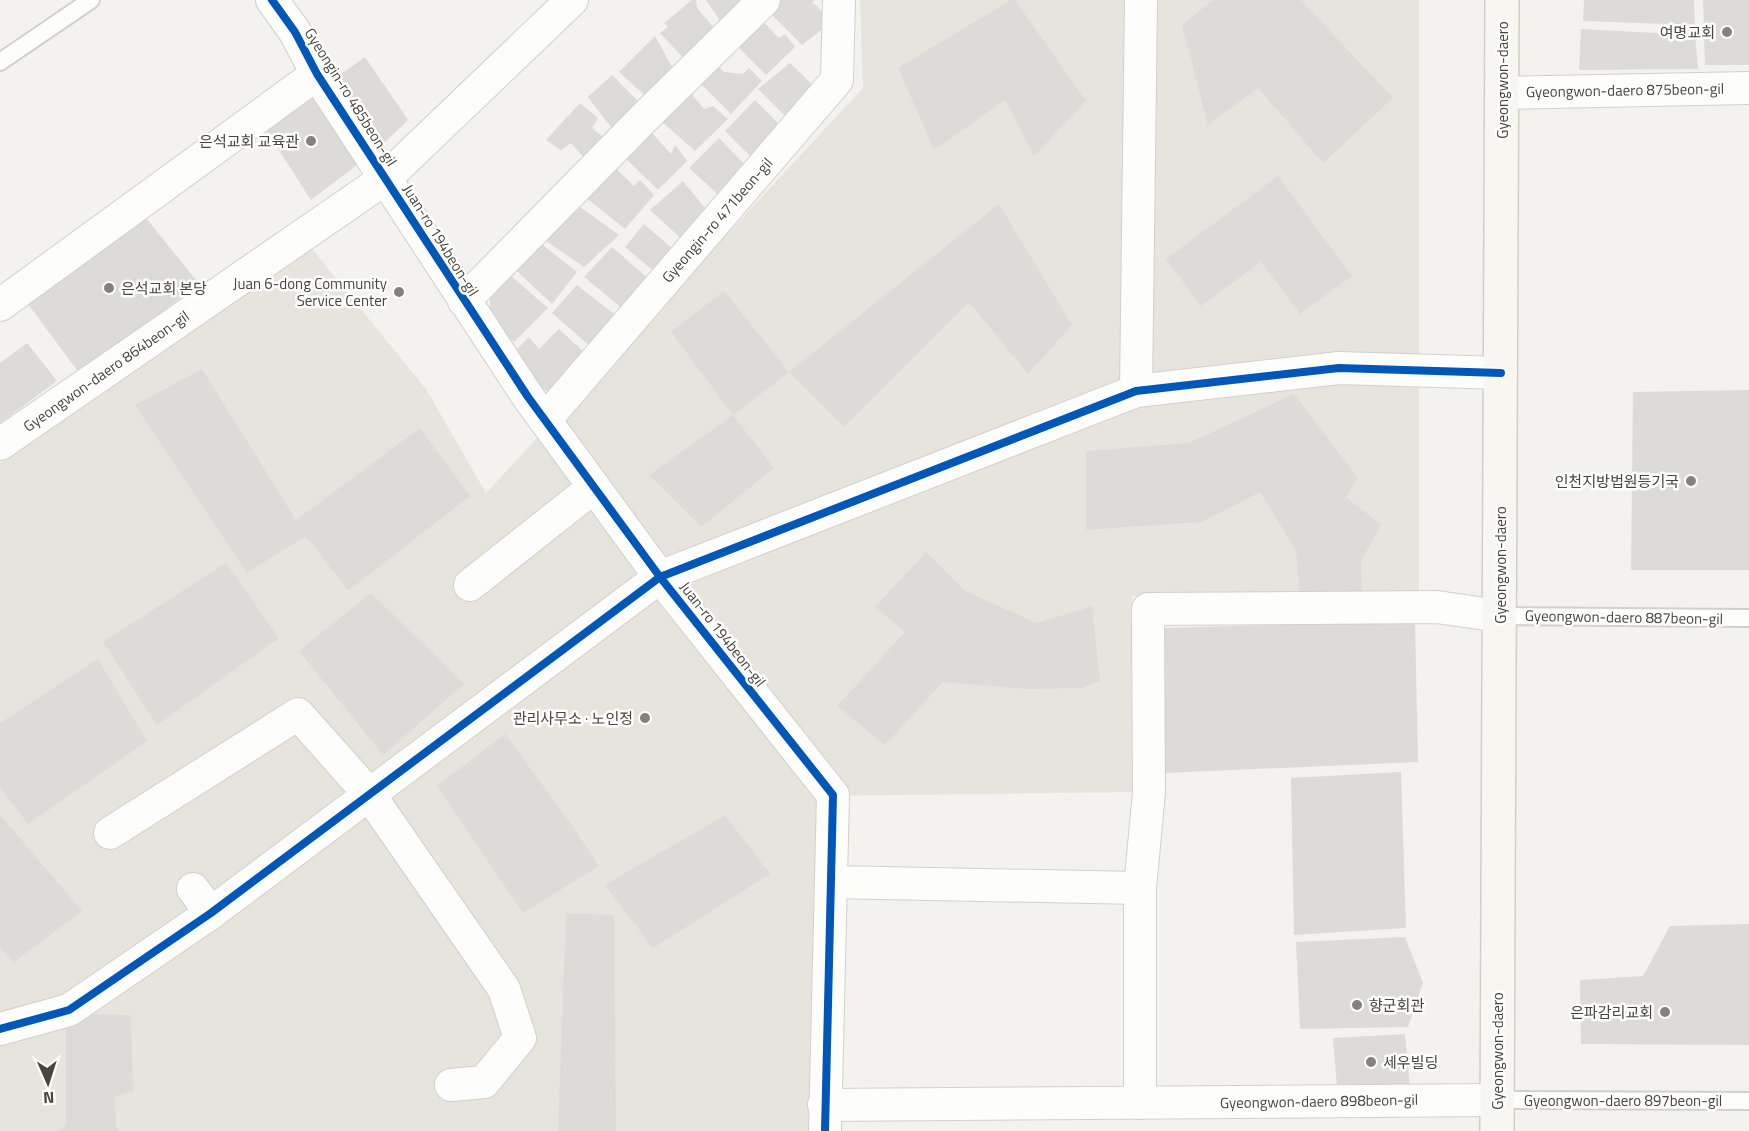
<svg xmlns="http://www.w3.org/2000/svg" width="1749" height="1131" font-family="'Titillium Web','Noto Sans KR',sans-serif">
<rect width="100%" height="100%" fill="#f3f2ee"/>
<polygon fill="#e7e4dd" points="860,0 1419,0 1419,601 1301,601 1132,596 1139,792 822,796 822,1131 0,1131 0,463 308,244 426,389 486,493 863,88"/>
<g fill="#dddbd7">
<polygon points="692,0 696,0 697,8 720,35 689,64 660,33 668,27 664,23"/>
<polygon points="706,0 748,0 725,28"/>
<polygon points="779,0 815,0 812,2 824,13 826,26 802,45 768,11"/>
<polygon points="1011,0 1015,0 1086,101 1034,156 1005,100 934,150 898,68"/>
<polygon points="1213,0 1301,0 1393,98 1323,163 1258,88 1208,125 1182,25"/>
<polygon points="1584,0 1694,0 1695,25 1583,21"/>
<polygon points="1703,0 1749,0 1749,65 1705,65"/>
<polygon points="758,16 779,38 785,34 795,47 766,75 733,42"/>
<polygon points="1581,29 1695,35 1698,69 1579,70"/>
<polygon points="655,36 677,76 651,101 619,72"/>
<polygon points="365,57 408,120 382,145 338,76"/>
<polygon points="713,61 724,72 743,74 749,68 762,81 731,114 696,79"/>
<polygon points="790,63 817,89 789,120 758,89"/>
<polygon points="612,75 638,101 636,113 617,135 588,97"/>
<polygon points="312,83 362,161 311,200 260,121"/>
<polygon points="689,91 704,109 713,106 728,119 695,151 659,119"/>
<polygon points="755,100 780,125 754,160 725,131"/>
<polygon points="580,103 598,118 592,128 607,140 588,162 571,143 561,150 546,140"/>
<polygon points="652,133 671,154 675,145 687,161 658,190 623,156"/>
<polygon points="719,138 747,167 721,197 689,168"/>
<polygon points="614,167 634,186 640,180 654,195 625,229 585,197"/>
<polygon points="1278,176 1352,276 1300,314 1261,262 1201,306 1166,259"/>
<polygon points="683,181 709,213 685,242 650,210"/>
<polygon points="999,204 1072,325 1028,374 969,302 844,427 789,372"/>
<polygon points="580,207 619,235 584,267 546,241"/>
<polygon points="138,208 199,284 80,374 19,292"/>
<polygon points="644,224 675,251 656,273 625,247"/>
<polygon points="538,241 577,272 552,304 515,269"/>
<polygon points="612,247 650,280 623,309 584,277"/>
<polygon points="509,274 548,308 514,342 490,319 490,293"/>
<polygon points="577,285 618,317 591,347 552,313"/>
<polygon points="724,291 789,372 733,415 774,468 701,527 649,475 733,415 671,332"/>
<polygon points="559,329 588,356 557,392 539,390 513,353 529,337 539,349"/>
<polygon points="27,343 57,381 0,423 0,363"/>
<polygon points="202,369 296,520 420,428 470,496 348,591 306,536 247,573 135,405"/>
<polygon points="1749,390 1749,570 1631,570 1633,392"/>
<polygon points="1294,394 1358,478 1346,497 1381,525 1361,561 1362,598 1300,597 1296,550 1260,492 1202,522 1086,530 1086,451 1189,443"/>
<polygon points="926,552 965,591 1037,623 1092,606 1100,681 1083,688 1028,689 943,682 885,745 837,706 905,632 875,607"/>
<polygon points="226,563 279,638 157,725 103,642"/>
<polygon points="371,593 464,684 383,755 299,651"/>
<polygon points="1415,621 1418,762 1165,773 1160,628"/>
<polygon points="98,659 147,741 28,824 0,787 0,723"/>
<polygon points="505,734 571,824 599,866 523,913 437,786"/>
<polygon points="1401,772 1406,928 1294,935 1291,778"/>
<polygon points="0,815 82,911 14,962 0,948"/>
<polygon points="725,815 770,874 653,948 605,885"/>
<polygon points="566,913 614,915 616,1131 558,1131"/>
<polygon points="1749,924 1749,1045 1581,1044 1580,980 1643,976 1670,926"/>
<polygon points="1405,937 1423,983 1408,1027 1300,1029 1296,942"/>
<polygon points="66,1014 131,1015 133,1092 115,1096 116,1127 120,1131 58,1131 66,1125"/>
<polygon points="1405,1034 1410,1087 1337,1087 1333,1038"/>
</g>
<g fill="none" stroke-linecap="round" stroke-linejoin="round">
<defs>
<g id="service">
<polyline points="0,62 91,0"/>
<polyline points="1499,616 1749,618"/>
<polyline points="1497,1100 1749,1101"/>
</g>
<g id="minor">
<polyline points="272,0 295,32 317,74 528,397 660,577 833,795 825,1131"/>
<polyline points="1502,93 1749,88"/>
<polyline points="464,301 646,116 764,0"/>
<polyline points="0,305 317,74"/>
<polyline points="1136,391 1141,0"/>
<polyline points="545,420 837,80 839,0"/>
<polyline points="0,444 386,178 572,0"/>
<polyline points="470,585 594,487"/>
<polyline points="110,833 298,714 369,794 504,989 520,1038 484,1082 451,1085"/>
<polyline points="831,882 1140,888"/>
<polyline points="193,889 211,913"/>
<polyline points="0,1029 69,1010 211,913 660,577 1136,391 1339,368 1501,373"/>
<polyline points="1140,1103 1140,888 1149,792 1148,609 1437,607 1499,616"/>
<polyline points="824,1105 1497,1100"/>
</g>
<polyline id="secondary" points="1497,1131 1502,0"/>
</defs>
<use href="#service" stroke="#d1d0cc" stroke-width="20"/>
<use href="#minor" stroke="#d1d0cc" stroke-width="34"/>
<use href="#secondary" stroke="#d2cfc5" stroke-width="36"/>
<use href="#service" stroke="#fdfdfc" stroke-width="16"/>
<use href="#minor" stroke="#fdfdfc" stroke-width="32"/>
<use href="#secondary" stroke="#f7f6f1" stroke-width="33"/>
<defs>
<g id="cycleway">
<polyline points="272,0 295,32 317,74 528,397 660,577 833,795 825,1131"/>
<polyline points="0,1029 69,1010 211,913 660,577 1136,391 1339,368 1501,373"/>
</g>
</defs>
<use href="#cycleway" stroke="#fff" stroke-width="11"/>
<use href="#cycleway" stroke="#0057b8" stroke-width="8"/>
</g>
<g fill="#858279" stroke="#fff" stroke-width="2">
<circle cx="1727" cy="32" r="6"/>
<circle cx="311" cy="141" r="6"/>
<circle cx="109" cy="288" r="6"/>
<circle cx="399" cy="292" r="6"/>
<circle cx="1691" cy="481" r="6"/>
<circle cx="645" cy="718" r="6"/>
<circle cx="1357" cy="1005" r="6"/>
<circle cx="1665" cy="1012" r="6"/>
<circle cx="1371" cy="1062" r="6"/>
</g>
<g text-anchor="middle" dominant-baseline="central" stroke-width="5" stroke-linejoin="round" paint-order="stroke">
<g font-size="15" fill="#4a453a" stroke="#fff" text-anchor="end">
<text x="1715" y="32">여명교회</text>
<text x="299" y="141">은석교회 교육관</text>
<text x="387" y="283">Juan 6-dong Community<tspan x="387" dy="17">Service Center</tspan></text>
<text x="121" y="288" text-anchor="start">은석교회 본당</text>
<text x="1679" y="481">인천지방법원등기국</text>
<text x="633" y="718">관리사무소 · 노인정</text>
<text x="1369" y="1005" text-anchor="start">향군회관</text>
<text x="1653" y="1012">은파감리교회</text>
<text x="1383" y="1062" text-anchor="start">세우빌딩</text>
</g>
<g font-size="15" fill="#4a453a" stroke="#fff">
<text transform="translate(1502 80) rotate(-90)">Gyeongwon-daero</text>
<text transform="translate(1625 90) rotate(-1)">Gyeongwon-daero 875beon-gil</text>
<text transform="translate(351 97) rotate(58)">Gyeongin-ro 485beon-gil</text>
<text transform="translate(717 220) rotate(-49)">Gyeongin-ro 471beon-gil</text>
<text transform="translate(441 240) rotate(58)">Juan-ro 194beon-gil</text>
<text transform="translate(106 371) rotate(-35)">Gyeongwon-daero 864beon-gil</text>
<text transform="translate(1500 565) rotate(-90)">Gyeongwon-daero</text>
<text transform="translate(1624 617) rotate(1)">Gyeongwon-daero 887beon-gil</text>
<text transform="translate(723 634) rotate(52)">Juan-ro 194beon-gil</text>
<text transform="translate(1497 1051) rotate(-90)">Gyeongwon-daero</text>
<text x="1623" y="1100">Gyeongwon-daero 897beon-gil</text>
<text transform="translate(1319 1101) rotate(-1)">Gyeongwon-daero 898beon-gil</text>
</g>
</g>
<g transform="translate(48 1083) rotate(177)" stroke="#ffffff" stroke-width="4.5" paint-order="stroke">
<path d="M0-4.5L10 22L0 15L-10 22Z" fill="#4a453a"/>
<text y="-9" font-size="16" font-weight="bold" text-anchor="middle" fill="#4a453a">N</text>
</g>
</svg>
